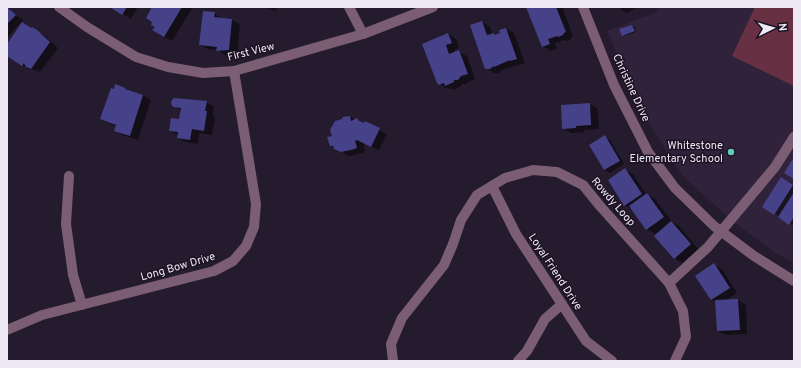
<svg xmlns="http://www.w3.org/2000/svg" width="801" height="368" font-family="Overpass,sans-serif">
<rect width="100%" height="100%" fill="#251b2e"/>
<polygon fill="#30223b" points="661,7 794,7 794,263 774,252 730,219 709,200 683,176 652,129 628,81 607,31 655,13"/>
<polygon fill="#683043" points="755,7 794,7 794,86 732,56"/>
<g fill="#0007">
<polygon points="112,7 138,7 131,19"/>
<polygon points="153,7 193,7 172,41 154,30 156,26"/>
<polygon points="266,7 278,7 275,11"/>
<polygon points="527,7 562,7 573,36 571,37 571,40 567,41 565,40 555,43 557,48 551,51 543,46"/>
<polygon points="618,7 638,7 627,13"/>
<polygon points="7,8 23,20 7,38"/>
<polygon points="214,13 222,19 232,20 240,24 237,54 225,55 218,50 208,49 200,45"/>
<polygon points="482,22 490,27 492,34 496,35 501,33 506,29 514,33 525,63 502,70 499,73 494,73 486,68"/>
<polygon points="632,26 635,27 636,32 625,36 623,35"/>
<polygon points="32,28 45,36 58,48 40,72 31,69 30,70 7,54 7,46"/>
<polygon points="448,34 456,39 459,48 454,50 455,53 459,52 467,56 475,79 470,81 466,84 461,84 462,86 453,90 450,88 448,89 438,83"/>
<polygon points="116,86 143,95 151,100 138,140 123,135 115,130 116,126 101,119"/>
<polygon points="206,102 214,106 213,116 215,117 212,135 199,133 198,144 186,142 178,138 178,135 170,131 180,120 181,110 174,106"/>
<polygon points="590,104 598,109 599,129 584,130 584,132 571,133 563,128"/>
<polygon points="350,117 387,134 379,150 366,144 363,145 365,151 363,153 349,156 331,146 333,137"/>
<polygon points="605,137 610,140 624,164 610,173 604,170"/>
<polygon points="625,170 633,174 646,194 655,199 672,222 680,227 698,249 682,263 674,258 661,229 655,234 647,229 633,210 625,205"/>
<polygon points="782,178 794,186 794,226 764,207"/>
<polygon points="714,265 722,269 737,293 725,301 738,300 746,305 747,334 726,335 718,331 717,303 712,300 696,276"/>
</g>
<g fill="#46428a">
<polygon points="7,7 16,15 7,24"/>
<polygon points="110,7 127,7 122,15"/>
<polygon points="152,7 182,7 164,37 152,30 155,27 151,25 152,22 146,18"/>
<polygon points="526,7 556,7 566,32 564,33 563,35 558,37 557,36 548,39 550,44 542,47"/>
<polygon points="203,11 215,12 214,17 232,19 229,50 216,51 217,47 199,45"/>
<polygon points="482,21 487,35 494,33 494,35 500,33 499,30 506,28 517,59 510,61 510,60 494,67 494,66 490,69 485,69 470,25"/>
<polygon points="22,22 31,28 32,27 37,30 50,42 31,69 26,67 24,63 22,66 7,56 7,44"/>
<polygon points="632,25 635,31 622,36 619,29"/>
<polygon points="448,33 452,43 446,45 449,54 459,50 468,74 461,76 458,80 454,80 454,82 445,86 444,83 439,85 437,83 422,44"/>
<polygon points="115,84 125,88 125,89 143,95 130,136 114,131 116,125 100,119 111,88 114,89"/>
<polygon points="174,98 207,101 205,111 207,111 204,131 192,129 190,140 177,138 178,132 169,131 171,118 179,119 181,108 173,107 171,103 172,100"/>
<polygon points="590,103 591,125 576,126 576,128 562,129 561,105"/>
<polygon points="350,116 351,121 357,118 359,121 364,123 365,121 380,128 371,147 357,140 355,141 357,147 355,149 341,152 334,149 333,146 330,146 327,137 332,136 330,130 335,121 342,119 343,117"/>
<polygon points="605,135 620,161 604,170 589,145"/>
<polygon points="794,157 794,179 784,173"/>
<polygon points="625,168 642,194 624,206 608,180"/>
<polygon points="781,177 793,185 774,215 762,207"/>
<polygon points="794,192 794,217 789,225 778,217"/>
<polygon points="647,193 664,217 646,230 629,206"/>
<polygon points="671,221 691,244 674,259 654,236"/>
<polygon points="714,263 730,288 711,300 695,276"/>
<polygon points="738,299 740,330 717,331 715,300"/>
</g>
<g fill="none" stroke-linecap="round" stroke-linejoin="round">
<g stroke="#7b5d74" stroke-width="10">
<polyline points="59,7 87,27 136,57 168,67 203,73 234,71 363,34 433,7"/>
<polyline points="349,7 363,34"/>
<polyline points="583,7 614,85 648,152 675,188 714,226 754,256 794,281"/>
<polyline points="69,176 66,224 73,275 82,305"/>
<polyline points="492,186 516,234 586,341 612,361"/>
<polyline points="669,283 708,247 775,167 794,137"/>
<polyline points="7,330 42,315 214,271 233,261 246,246 254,227 256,204 234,71"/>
<polyline points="393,361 391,344 402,318 444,265 453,244 461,220 477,195 505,178 533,170 557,172 583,185 600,206 669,283 683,311 686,337 675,361"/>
<polyline points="518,361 527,351 545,319 562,304"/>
</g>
</g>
<circle fill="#5cceba" stroke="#1c1224" stroke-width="1.5" cx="731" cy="152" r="4"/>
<g text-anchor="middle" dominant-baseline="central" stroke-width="3" stroke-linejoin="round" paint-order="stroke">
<g font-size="11" fill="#efe8f5" stroke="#1c1224">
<text transform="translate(251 52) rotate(-14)">First View</text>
<text transform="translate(631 88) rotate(65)">Christine Drive</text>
<text transform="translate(613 202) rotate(49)">Rowdy Loop</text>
<text transform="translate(178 267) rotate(-16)">Long Bow Drive</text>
<text transform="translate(555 272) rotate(57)">Loyal Friend Drive</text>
</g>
<g font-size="11" fill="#efe8f5" stroke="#1c1224" text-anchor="end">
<text x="723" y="146">Whitestone<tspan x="723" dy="13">Elementary School</tspan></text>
</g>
</g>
<rect width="801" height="368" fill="none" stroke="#efe8f5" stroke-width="16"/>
<g transform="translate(773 28) rotate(85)" stroke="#1c1224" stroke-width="3" paint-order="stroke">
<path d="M0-3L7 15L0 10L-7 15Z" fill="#efe8f5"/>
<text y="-6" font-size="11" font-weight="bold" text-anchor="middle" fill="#efe8f5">N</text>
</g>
</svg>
